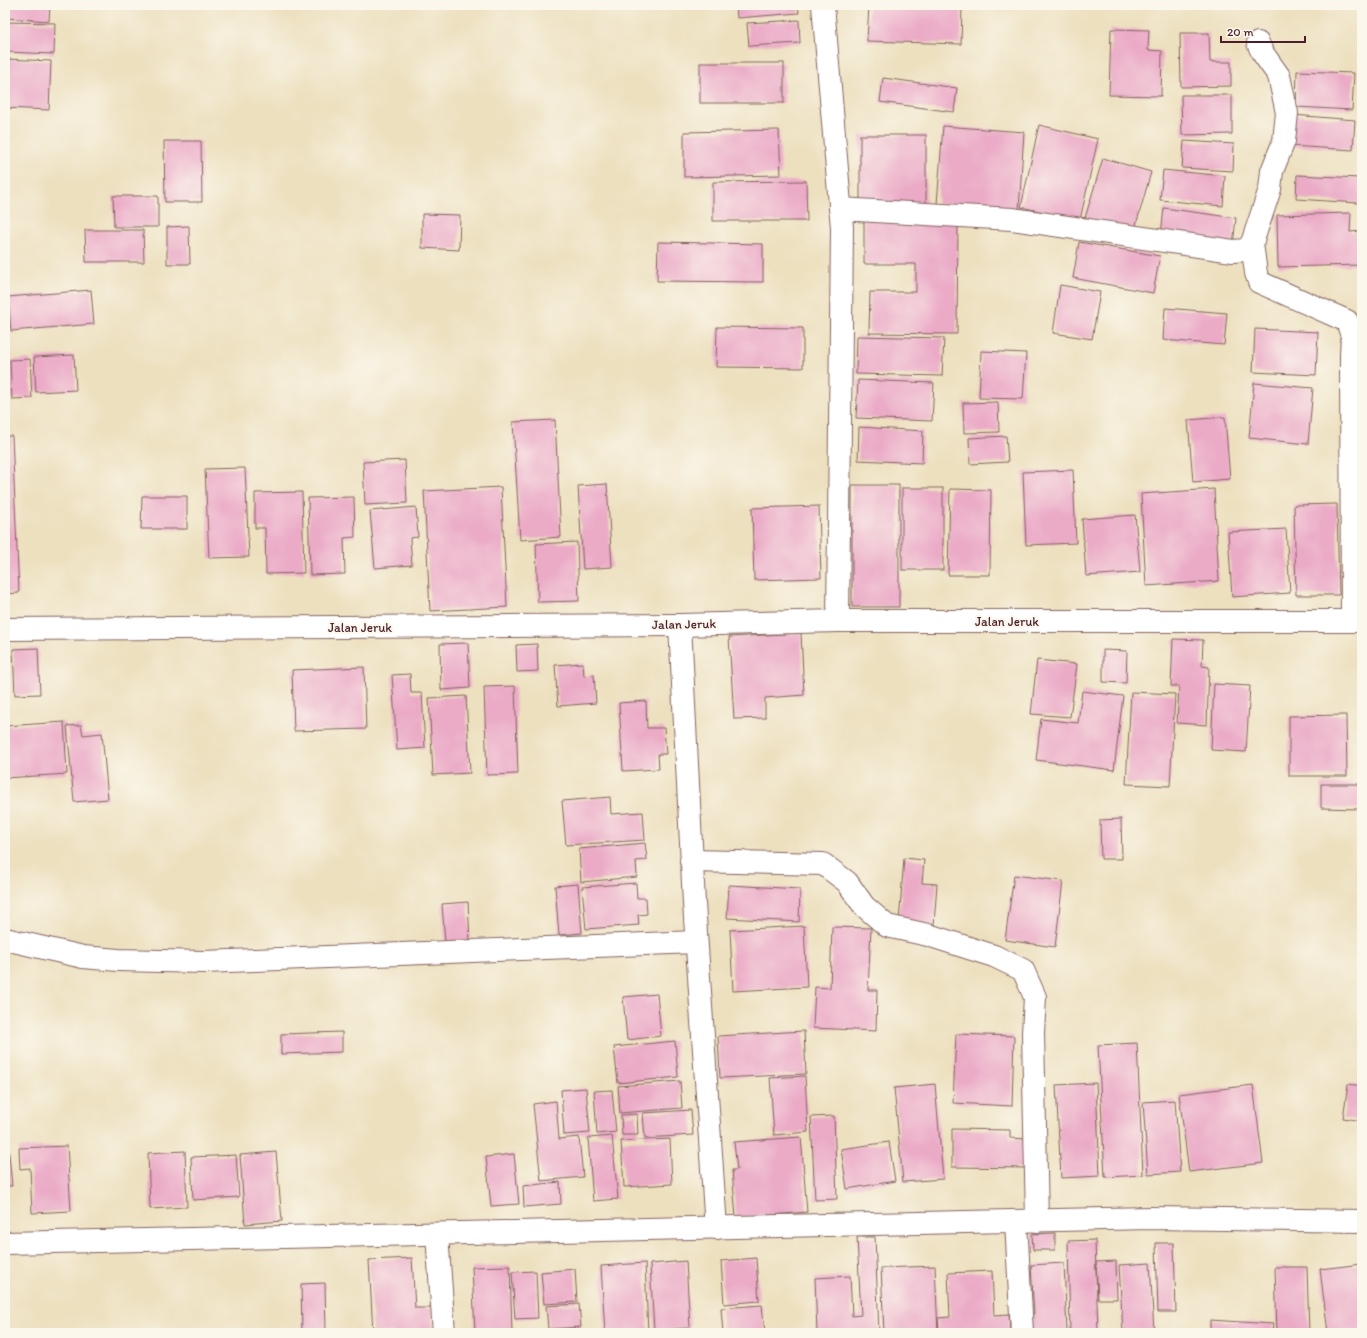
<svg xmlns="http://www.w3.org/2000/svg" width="1367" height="1338" font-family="Itim,sans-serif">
<rect width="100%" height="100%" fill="#fbf7ec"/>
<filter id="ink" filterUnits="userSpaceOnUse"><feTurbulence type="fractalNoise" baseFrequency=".025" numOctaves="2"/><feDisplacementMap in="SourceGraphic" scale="8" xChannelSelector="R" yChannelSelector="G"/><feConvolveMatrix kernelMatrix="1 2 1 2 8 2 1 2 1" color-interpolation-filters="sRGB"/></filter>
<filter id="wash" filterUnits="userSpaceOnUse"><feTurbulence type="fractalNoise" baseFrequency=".012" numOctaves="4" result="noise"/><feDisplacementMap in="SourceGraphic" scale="16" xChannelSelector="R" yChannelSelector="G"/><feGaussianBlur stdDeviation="0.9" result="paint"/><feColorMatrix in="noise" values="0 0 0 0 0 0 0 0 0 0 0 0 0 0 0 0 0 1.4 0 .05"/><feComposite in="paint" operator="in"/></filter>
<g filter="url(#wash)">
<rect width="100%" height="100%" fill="#ede0bf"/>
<g id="blocks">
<g fill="#ebabc7">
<polygon points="5,5 50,5 49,21 5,18"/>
<polygon points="736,5 798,5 799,13 737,18"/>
<polygon points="869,5 962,5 961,44 867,41"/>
<polygon points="799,20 800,43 749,46 747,23"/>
<polygon points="5,22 55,23 54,54 5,52"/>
<polygon points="1111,29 1149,30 1148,50 1162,51 1161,96 1109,95"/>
<polygon points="1180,33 1209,33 1210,62 1231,62 1231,86 1181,87"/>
<polygon points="5,59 51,61 49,110 5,108"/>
<rect x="700" y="63" width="84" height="40"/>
<polygon points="1297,71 1354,73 1352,110 1296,107"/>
<polygon points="883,78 957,88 954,112 880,102"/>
<polygon points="1181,95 1232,95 1232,134 1182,135"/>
<polygon points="1293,115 1355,120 1353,150 1291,146"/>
<polygon points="1039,125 1098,139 1080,220 1021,207"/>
<polygon points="943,126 1024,132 1019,210 937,204"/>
<polygon points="779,130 781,175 684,177 684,132"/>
<rect x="860" y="135" width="66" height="70"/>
<polygon points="164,141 201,141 202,202 165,202"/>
<polygon points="1184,141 1234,144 1233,171 1182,168"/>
<polygon points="1103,158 1151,172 1134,232 1085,218"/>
<polygon points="1163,170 1225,176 1223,206 1160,200"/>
<polygon points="1297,175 1360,178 1359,203 1296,199"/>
<polygon points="806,181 807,221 713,221 713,182"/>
<polygon points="113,196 158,196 158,227 114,227"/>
<polygon points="1164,208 1236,218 1233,245 1161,235"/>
<polygon points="1351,213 1350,232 1362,231 1362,265 1278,267 1277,215"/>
<polygon points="422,214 460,215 459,250 422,248"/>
<polygon points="864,219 958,220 957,334 869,333 870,292 916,292 916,264 864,264"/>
<polygon points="189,226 190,264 167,264 167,227"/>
<polygon points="85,230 143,230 144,262 86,262"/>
<polygon points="658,242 763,244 763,282 657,281"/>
<polygon points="1079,242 1160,256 1153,293 1073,278"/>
<polygon points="1060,285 1100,292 1092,339 1053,333"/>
<polygon points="91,290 94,324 11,331 8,297"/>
<polygon points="1165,308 1227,313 1224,345 1163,340"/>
<polygon points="717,327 803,328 803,368 716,367"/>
<polygon points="1255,329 1318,332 1316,375 1253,372"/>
<polygon points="857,336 944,338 942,376 856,374"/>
<polygon points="981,351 1026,353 1023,399 979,398"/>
<polygon points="74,355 76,390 36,392 34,357"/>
<polygon points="30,359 32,398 12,399 10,360"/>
<polygon points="858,380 934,383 932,421 856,418"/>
<polygon points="1254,383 1313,388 1308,444 1249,438"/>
<polygon points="998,402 999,432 964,433 963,403"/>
<polygon points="1225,417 1230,479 1193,482 1188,420"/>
<polygon points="555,420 561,537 520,540 513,422"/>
<polygon points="859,427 923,431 922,463 858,460"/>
<polygon points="5,436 12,436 19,593 5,594"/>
<polygon points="1006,436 1008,462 970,464 969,438"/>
<polygon points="405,460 407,503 365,505 363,462"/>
<polygon points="245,468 249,557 209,558 205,469"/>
<polygon points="1073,470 1076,543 1026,545 1023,472"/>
<polygon points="607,484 612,567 583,569 578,486"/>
<rect x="852" y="485" width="47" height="122"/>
<polygon points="501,487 507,607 430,611 424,491"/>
<rect x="902" y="488" width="41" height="82"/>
<polygon points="950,489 991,490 990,575 948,575"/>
<polygon points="1214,489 1219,581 1146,586 1141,494"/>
<polygon points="302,492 304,573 266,574 265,528 255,528 255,493"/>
<polygon points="142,496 187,496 187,529 141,529"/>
<polygon points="354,497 355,537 344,538 345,574 310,575 308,498"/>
<polygon points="1337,504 1339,595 1296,595 1294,505"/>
<polygon points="819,506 821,578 754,580 752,508"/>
<polygon points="416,507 418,537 410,538 412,565 375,568 370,511"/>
<polygon points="1135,515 1140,572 1086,576 1082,519"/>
<polygon points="1286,529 1290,593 1232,597 1228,532"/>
<polygon points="577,542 579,601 538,602 536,544"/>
<polygon points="801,633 804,695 765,698 765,718 734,719 729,637"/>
<polygon points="1173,639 1203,640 1202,666 1209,667 1207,725 1177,723 1179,686 1171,686"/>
<polygon points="468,643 470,688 441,690 440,644"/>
<polygon points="537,644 538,671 517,672 516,645"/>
<polygon points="38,648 40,694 15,695 13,649"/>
<polygon points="1103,650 1127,651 1126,683 1103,682"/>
<polygon points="1037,660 1077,664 1070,717 1031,714"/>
<polygon points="583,663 584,676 594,675 596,703 558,706 555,665"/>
<polygon points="364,667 366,729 294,731 292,670"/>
<polygon points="410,674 411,693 422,693 425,748 397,750 392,675"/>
<polygon points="1214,684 1250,686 1246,752 1211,750"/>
<polygon points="515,686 518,774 487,775 484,687"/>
<polygon points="1082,691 1123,696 1114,770 1036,760 1041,719 1078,723"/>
<polygon points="1131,692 1175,694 1170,786 1126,784"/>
<polygon points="466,696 470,773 433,775 429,698"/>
<polygon points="646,701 647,728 664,728 666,754 658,754 659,769 623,771 619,703"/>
<polygon points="1346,715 1347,776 1289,776 1289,716"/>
<polygon points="64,722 67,774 5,778 5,726"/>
<polygon points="81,725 83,735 102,733 108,799 74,802 67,726"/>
<polygon points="1321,784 1359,784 1359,809 1321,808"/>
<polygon points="610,797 611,814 643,812 645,840 566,845 562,801"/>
<polygon points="1121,819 1122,859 1101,859 1100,820"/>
<polygon points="645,843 647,860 636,861 637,877 581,882 579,849"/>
<polygon points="904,858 924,860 922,883 937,884 934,925 899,922"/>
<polygon points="1014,875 1063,881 1055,947 1005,940"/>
<polygon points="636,883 637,898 646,898 647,914 638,915 639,925 586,929 582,887"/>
<polygon points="578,884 582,933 559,935 555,886"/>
<polygon points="729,885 800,889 799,922 727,918"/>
<polygon points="468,902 470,941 445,942 442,904"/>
<polygon points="804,926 807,987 733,991 730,930"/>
<polygon points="832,927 871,928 868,990 877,990 876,1031 813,1028 815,987 830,988"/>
<polygon points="657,994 661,1036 627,1040 623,997"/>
<polygon points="804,1031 806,1074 720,1078 718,1036"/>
<polygon points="342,1032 342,1052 281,1054 281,1034"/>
<polygon points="956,1034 1014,1036 1012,1106 953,1103"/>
<polygon points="675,1041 678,1077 618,1083 614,1047"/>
<polygon points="1137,1043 1143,1175 1105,1177 1098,1045"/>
<polygon points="805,1076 808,1132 774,1135 770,1078"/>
<polygon points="680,1081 682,1108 620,1113 618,1086"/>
<polygon points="1096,1083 1100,1176 1061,1178 1056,1085"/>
<polygon points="935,1084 943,1179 903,1182 894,1088"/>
<polygon points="1348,1084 1362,1086 1362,1121 1343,1118"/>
<polygon points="1253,1085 1263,1163 1189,1172 1179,1094"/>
<polygon points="586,1088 590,1133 564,1135 561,1090"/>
<polygon points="612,1090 616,1132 597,1134 594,1091"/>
<polygon points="1175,1100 1180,1172 1148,1174 1143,1102"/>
<polygon points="556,1101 559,1139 579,1137 583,1177 541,1181 533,1104"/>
<polygon points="691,1110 693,1135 645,1138 643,1113"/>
<polygon points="637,1114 638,1135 622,1135 621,1115"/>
<polygon points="834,1116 837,1199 815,1200 811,1117"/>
<polygon points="952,1129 1010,1130 1010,1138 1027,1139 1027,1168 952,1167"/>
<polygon points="612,1136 618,1199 593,1201 588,1138"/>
<polygon points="801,1137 807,1212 736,1218 732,1170 737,1170 734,1142"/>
<polygon points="670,1139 672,1184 624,1187 621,1141"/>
<polygon points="889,1142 895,1181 847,1189 841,1149"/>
<polygon points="5,1144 8,1144 12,1186 5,1186"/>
<polygon points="1361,1145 1362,1145 1362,1158 1359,1157"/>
<polygon points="67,1146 71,1211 32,1213 30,1168 20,1169 19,1148"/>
<polygon points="185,1151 187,1207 150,1209 148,1153"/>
<polygon points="276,1152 282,1221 245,1224 240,1155"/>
<polygon points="514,1154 519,1204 491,1206 486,1157"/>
<polygon points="236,1155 239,1197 193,1200 191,1157"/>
<polygon points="560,1182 561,1204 524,1207 523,1186"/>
<polygon points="1055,1233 1055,1250 1033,1250 1032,1234"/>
<polygon points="857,1237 875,1237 879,1333 817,1333 815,1278 850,1276 852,1316 861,1315"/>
<polygon points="1095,1240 1098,1332 1070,1333 1068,1241"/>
<polygon points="1156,1243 1174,1243 1176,1312 1158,1312"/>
<polygon points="412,1258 415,1308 432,1308 434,1333 373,1333 369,1260"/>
<polygon points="756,1258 759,1301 724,1304 721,1261"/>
<polygon points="686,1261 690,1328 654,1330 650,1264"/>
<polygon points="1116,1261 1117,1299 1098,1299 1096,1262"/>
<polygon points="645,1263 648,1333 605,1333 601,1266"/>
<polygon points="1064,1263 1067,1333 1026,1333 1025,1314 1034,1314 1031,1265"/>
<polygon points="1150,1263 1154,1332 1123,1333 1119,1265"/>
<polygon points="1362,1264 1362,1333 1328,1333 1320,1269"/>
<polygon points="510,1266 512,1333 475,1333 472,1267"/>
<polygon points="935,1266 938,1333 884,1333 881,1268"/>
<polygon points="1275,1267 1307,1267 1309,1333 1277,1333"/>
<polygon points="575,1269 577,1302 544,1304 541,1272"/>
<polygon points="536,1271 538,1318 515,1319 512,1272"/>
<polygon points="992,1271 994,1315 1009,1314 1010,1333 939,1333 938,1318 950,1317 948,1273"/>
<polygon points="325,1283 326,1333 302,1333 301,1284"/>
<polygon points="579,1304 581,1327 548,1329 546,1306"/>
<polygon points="762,1305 765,1333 723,1333 721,1308"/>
<polygon points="1210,1320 1273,1324 1272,1333 1210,1333"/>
</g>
</g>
</g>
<g filter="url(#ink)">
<use href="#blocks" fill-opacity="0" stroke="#83635f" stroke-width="1"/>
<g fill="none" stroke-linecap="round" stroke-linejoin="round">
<defs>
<g id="minor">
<polyline points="823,5 842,228 838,621"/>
<polyline points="840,209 1012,219 1233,251 1246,250 1252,243 1270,189 1272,171 1284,141 1287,113 1279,76 1262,52 1258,43"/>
<polyline points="1252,243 1256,273 1259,282 1347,321 1352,336 1351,355 1352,621"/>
<polyline points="680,625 694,903 716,1228"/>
<polyline points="5,629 680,625 838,621 1362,621"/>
<polyline points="691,861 823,864 847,882 864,906 887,926 928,935 994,956 1023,970 1035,997 1033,1033 1037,1221"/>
<polyline points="5,939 83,957 118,960 204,962 696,942"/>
<polyline points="1016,1221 1022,1333"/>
<polyline points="437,1234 444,1333"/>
<polyline points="5,1243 1151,1218 1362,1221"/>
</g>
</defs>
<use href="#minor" stroke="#83635f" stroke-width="24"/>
<use href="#minor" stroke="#fff" stroke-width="22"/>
</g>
</g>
<g text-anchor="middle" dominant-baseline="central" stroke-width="4" stroke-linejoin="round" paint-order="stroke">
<g font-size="13" fill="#4a1f2b" stroke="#fbf7ec">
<text x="1007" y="621">Jalan Jeruk</text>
<text transform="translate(684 624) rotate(-1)">Jalan Jeruk</text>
<text x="360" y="627">Jalan Jeruk</text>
</g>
</g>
<rect width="1367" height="1338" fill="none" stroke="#fbf7ec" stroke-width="20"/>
<path d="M1221 36v6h84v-6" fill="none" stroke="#4a1f2b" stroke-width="2"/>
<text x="1227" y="36" font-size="12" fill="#4a1f2b" stroke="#fbf7ec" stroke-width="3" paint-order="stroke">20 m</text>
</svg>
